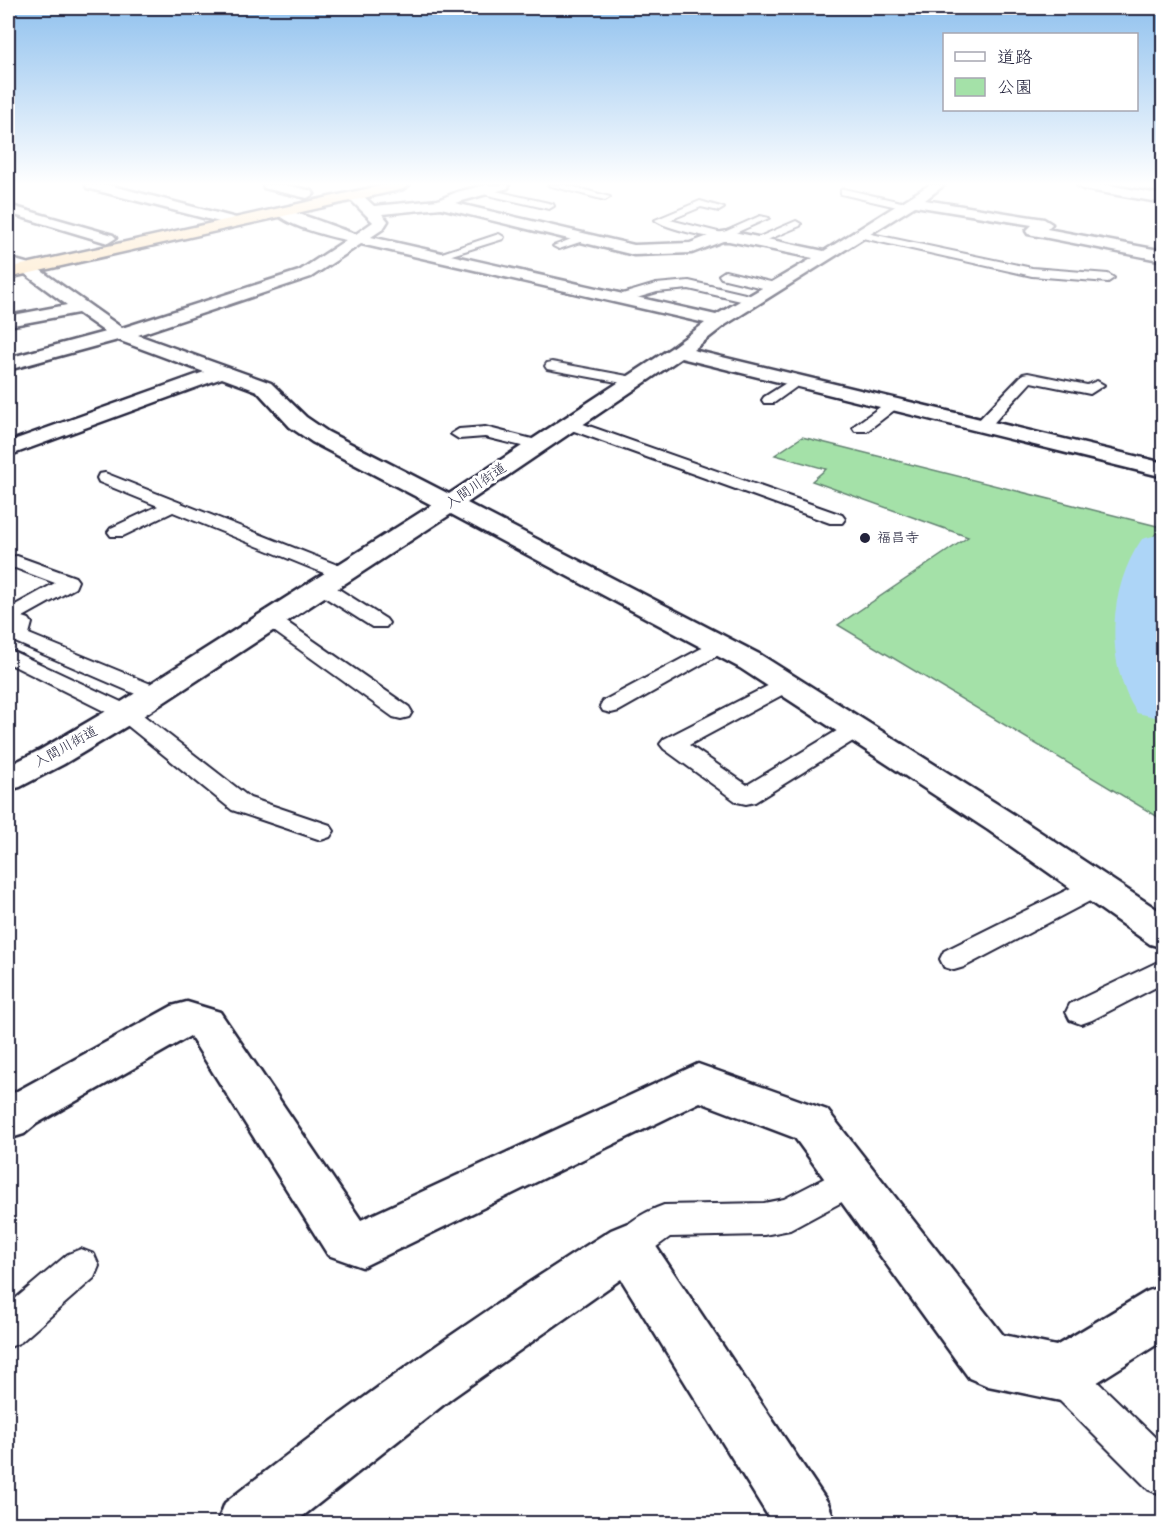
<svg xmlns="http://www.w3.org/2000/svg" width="1171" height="1531" font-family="Kalam,'Klee One',sans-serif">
<rect width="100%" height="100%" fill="#fff"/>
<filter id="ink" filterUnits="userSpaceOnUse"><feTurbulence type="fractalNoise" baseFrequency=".0167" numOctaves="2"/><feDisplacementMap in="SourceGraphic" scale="12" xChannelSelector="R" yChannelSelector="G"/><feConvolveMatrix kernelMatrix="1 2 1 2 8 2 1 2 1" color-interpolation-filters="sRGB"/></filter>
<g filter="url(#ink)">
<polygon fill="#a4e1a8" stroke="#638272" stroke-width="1.5" points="802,437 1161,527 1152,539 1134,573 1136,606 1135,661 1163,721 1163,820 838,625 968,537 812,481 826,469 775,455"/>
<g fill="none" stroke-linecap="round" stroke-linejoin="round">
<path fill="#add5f7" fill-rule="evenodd" d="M1164,533V719L1137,713C1104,664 1108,587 1142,539Z"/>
<defs>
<g id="lane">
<polygon points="548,185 567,185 610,197 605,200"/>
<polygon points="478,187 553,204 554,206 549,209 475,192 473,190"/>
<polygon points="844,189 910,204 911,206 906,209 841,194 841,190"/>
<path d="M700,201L724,208L719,211L701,207L670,220L722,233L760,216L769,218L733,234V238C719,241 666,229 655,220Z"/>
<polygon points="796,221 801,224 800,226 760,243 752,243 750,241"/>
<polygon points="862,232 1032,268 1108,274 1114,278 1108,282 1032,276 858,237 857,235"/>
<polygon points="499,234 504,237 503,239 439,259 433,256"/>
<polygon points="582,235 587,238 586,240 559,249 553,246"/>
<polygon points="725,271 779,284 781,287 775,291 721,278 719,275"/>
<polygon points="689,281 758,297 760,300 754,304 689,289 657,292 623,302 617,298 619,295 656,284"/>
<polygon points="552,362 633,377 640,381 633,385 547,369 545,366 547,363"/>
<polygon points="1028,373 1087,385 1097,381 1104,385 1090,394 1031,382 987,430 975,430 973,427 975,424 1023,374"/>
<polygon points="794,378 801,382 799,385 774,403 764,403 762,400 764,397"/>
<polygon points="892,400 897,402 900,405 897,408 867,431 855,431 853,428 855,425 887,402"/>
<polygon points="569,419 842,515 845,519 842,523 830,523 563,427 561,424 563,421"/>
<polygon points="485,427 544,442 546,445 538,450 485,437 459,439 451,434 459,429"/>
<polygon points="105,473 350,570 353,574 350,578 336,578 173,512 123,536 111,536 108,532 111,528 158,506 99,482 97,478 99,474"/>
<polygon points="17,556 75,577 78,581 75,588 23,617 29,619 32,623 29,634 163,689 166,694 163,699 155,701 147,699 15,642 8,632 12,622 8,623 8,609 55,583 15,568 8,569 8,557"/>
<polygon points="322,581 329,583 386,619 389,623 386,627 372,627 315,591 312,587 315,583"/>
<polygon points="271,614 278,616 409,707 412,712 409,717 401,719 393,717 264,624 261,620 264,616"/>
<polygon points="722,639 729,641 733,645 729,649 619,711 611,713 603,711 600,706 603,701 715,641"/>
<polygon points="8,649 134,708 250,798 330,825 334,831 330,837 321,840 232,810 118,718 8,663"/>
<polygon points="787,676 795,678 798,683 795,688 689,745 747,785 850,723 858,721 866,723 870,728 866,733 755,802 746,804 737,802 664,749 660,744 664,739"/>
<polygon points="1097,875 1107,878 1110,885 1107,892 964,967 954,970 944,967 940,959 944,951"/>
<polygon points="1164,959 1164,983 1092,1020 1081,1024 1070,1020 1066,1012 1070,1004"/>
<path d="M852,1164L864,1168L869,1179L864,1190L790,1230L764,1235L670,1237L641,1258L628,1263L615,1258L610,1246C619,1226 644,1212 664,1205L764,1203L784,1199Z"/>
<polygon points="81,1249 94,1254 99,1266 94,1278 21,1342 8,1348 8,1305 68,1254"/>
<polygon points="1061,1354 1075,1360 1164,1446 1164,1496 1149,1490 1047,1388 1041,1374 1047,1360"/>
</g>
<g id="street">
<polygon points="263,185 287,185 312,191 314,194 307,198 264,188"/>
<path d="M485,185H509L508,188L455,203L634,245L690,243L716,233L729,231L824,251L929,185H944L925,200L1044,219L1052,224L1047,229L1164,251V261L1028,234L1026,231L1032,225L915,206L725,325L693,350L1164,463V477L681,358L467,503L761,655L1013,814L1164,914V948L1150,944L988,830L740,668L451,514L137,720L64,764L20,787L8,790V766L40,750L115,706L432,505L312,442L290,427L257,391L222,378L8,456V442L204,372L118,340L8,370V358L105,332L78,313L8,326V316L67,305L21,271L8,268V258L33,265L122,328L299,271L346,240C327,236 287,226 275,212L277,209C287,207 341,230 356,234L373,222L350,199L348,196L350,193H360L374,206L438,200L457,192ZM441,208L634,255L692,253L723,241H729L813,258L716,315L371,237L383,229L388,221L382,214ZM361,244L705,323L671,348L449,494L328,432L306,417L271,383L138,335L311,277Z"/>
<polygon points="1077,185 1108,185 1164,195 1164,203 1083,189"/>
<polygon points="8,205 113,235 116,238 108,243 8,213"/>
<polygon points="187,1002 220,1012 361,1220 698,1064 827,1110 1003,1335 1056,1346 1146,1292 1164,1285 1164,1340 1080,1393 1061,1401 988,1386 969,1378 795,1138 700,1102 362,1267 328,1255 190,1036 36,1124 24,1134 8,1139 8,1096 172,1006"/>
<path d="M628,1223L645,1230L828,1503L836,1524H773L621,1279L452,1398L293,1524H217L225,1503C349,1405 477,1314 611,1230Z"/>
</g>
<polygon id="secondary" points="86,185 109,185 240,219 242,222 235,226 87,188"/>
<polygon id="highway" points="384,185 409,185 403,189 8,278 8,268"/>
</defs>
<use href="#lane" stroke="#22223b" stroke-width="4"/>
<use href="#street" stroke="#22223b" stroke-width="5"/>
<use href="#secondary" stroke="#22223b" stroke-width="5"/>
<use href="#highway" stroke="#22223b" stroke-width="5"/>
<use href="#lane" fill="#fff" fill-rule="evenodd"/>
<use href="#street" fill="#fff" fill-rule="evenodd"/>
<use href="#secondary" fill="#fff" fill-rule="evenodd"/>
<use href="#highway" fill="#fddcac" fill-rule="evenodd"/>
</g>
</g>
<linearGradient id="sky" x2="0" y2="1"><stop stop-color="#90c1ee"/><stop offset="0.46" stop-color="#fff"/><stop offset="1" stop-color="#fff" stop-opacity="0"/></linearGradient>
<rect width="1171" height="400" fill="url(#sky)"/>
<circle fill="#22223b" stroke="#fff" stroke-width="2" cx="865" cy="538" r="6"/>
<g text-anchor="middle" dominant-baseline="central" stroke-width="6" stroke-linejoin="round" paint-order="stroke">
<g font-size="14" fill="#22223b" stroke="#fff">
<text transform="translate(476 486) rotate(-34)">入間川街道</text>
<text transform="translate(66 747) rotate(-29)">入間川街道</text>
</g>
<g font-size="14" fill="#22223b" stroke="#fff" text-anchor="start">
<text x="877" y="538">福昌寺</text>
</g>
</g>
<rect width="1171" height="1531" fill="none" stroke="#fff" stroke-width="30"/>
<rect x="15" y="15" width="1141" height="1501" fill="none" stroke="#22223b" stroke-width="2" filter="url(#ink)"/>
<rect x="943" y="33" width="195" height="78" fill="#ffffff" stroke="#a7a7b1" stroke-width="1.5"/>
<rect x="955" y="52" width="30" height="9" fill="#ffffff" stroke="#a7a7b1" stroke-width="1.5"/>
<text x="997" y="63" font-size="18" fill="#22223b">道路</text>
<rect x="955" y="78" width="30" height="18" fill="#a4e1a8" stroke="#a7a7b1" stroke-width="1.5"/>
<text x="997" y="93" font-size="18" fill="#22223b">公園</text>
</svg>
